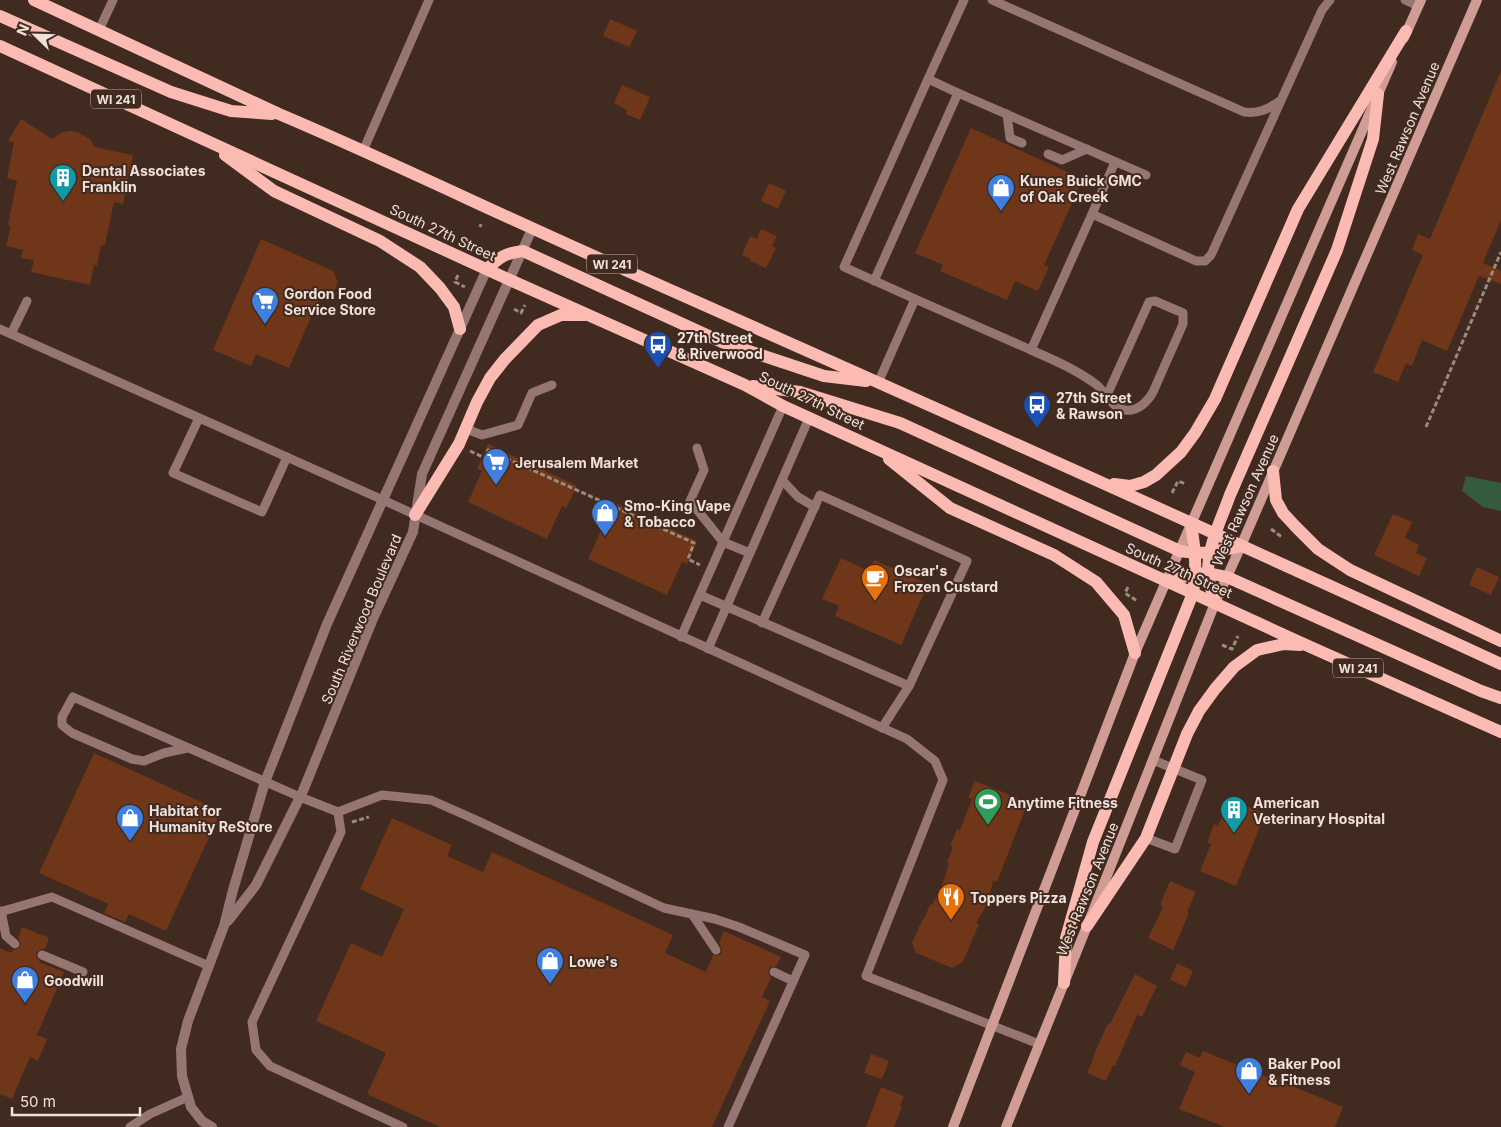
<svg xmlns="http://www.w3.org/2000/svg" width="1501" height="1127" font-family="Inter,sans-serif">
<rect width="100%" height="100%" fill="#412a1f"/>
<polygon fill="#335b3c" points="1466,476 1501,483 1501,511 1483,507 1462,491"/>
<g fill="#6f3619">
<polygon points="610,19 637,31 629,47 603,36"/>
<polygon points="1501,71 1501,220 1483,263 1501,271 1501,284 1479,276 1447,351 1422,340 1412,366 1406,363 1398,382 1373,372 1423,255 1412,250 1418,234 1430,239"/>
<polygon points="622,85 650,97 640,120 626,114 627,110 614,103"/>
<polygon points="21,119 52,139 61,133 69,131 77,132 90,139 94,147 133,155 123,204 114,202 105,245 101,245 97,266 94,265 90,285 31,272 34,260 21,258 23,250 6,246 11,226 8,225 17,181 7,178 14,142 8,141"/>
<polygon points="971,128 1083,179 1044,265 1049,267 1038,291 1015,281 1007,300 940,271 943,265 915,253"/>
<polygon points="769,183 786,191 778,209 761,201"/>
<polygon points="761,229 777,236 772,246 776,248 766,268 750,261 751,259 742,255 750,236 757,239"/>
<polygon points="261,239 333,271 338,282 330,301 320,296 289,368 256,354 251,366 213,350"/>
<polygon points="488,444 577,486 566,508 562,506 547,539 468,502 482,471 477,469"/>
<polygon points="608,500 697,541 687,564 682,562 667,595 588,559 603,526 598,523"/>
<polygon points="1393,514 1412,522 1405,538 1419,545 1416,553 1427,558 1419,576 1374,555"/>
<polygon points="841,558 869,571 874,560 928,584 901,645 835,616 839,606 822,599"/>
<polygon points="1477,567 1499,577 1491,595 1469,585"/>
<polygon points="94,753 221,811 166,931 129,914 125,922 104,913 108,904 39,873"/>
<polygon points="975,781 1028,802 997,882 993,880 990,895 984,910 976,923 979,924 963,962 952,968 916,953 912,943 923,918 924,919 930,904 932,905 939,892 945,877 949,863 947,862 953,847 950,846 957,829 960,830 972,799 968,798"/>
<polygon points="1229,799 1265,814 1236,886 1200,871 1211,844 1207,843 1214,824 1218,826"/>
<polygon points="392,818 452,845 447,856 483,872 492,852 673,935 665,953 706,972 713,955 719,955 722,952 722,949 719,943 724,931 781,957 776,966 771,967 768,970 769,975 771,978 762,997 770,1001 712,1127 440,1127 367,1094 386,1053 316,1021 351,943 382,957 404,909 360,889"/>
<polygon points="1170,881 1196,892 1187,912 1189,913 1173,950 1148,938 1160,914 1163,906 1160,905"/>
<polygon points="22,927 49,938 45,949 41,949 36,952 37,958 40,961 39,962 64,972 37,1035 47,1039 38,1061 30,1057 12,1099 0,1094 0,948 11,953 13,950 19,948 21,943 18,938"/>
<polygon points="1177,963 1193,971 1186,987 1170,980"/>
<polygon points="1135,974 1157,986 1142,1017 1137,1015 1115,1066 1113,1065 1106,1081 1087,1073 1094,1057 1093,1057 1108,1023 1110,1024"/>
<polygon points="1203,1051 1267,1077 1268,1073 1286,1080 1285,1083 1343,1107 1335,1127 1225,1127 1179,1109 1195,1072 1180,1065 1186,1052 1200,1058"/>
<polygon points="871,1054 889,1061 882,1079 864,1073"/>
<polygon points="881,1087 904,1096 900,1106 902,1107 894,1127 866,1127"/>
</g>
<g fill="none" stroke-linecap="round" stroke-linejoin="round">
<g stroke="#9c8a81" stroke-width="3" stroke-dasharray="5 2.5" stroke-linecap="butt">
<polyline points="480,227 481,224"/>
<polyline points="458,275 455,282 465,287"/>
<polyline points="514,309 521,313 525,305"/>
<polyline points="1426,427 1501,252"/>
<polyline points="470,451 485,458 488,450 694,543 688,559 700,565"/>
<polyline points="1172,493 1178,481 1186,484"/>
<polyline points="1271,529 1283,538"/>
<polyline points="1128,587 1125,593 1137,601"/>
<polyline points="1222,645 1232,649 1238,636"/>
<polyline points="352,822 369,817"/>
</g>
<g stroke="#967672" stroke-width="9">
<path d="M992,0L1244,112C1259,114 1268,109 1280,101"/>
<polyline points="1405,0 1418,6"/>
<polyline points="99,30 113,0"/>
<polyline points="928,79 964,0"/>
<polyline points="958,93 1146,175"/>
<polyline points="1007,114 1010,138 1022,143"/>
<polyline points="363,151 429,0"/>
<polyline points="1048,154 1062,160 1087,149"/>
<polyline points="1092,214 1115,162"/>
<polyline points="874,281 958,93 928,79 844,267 915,299"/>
<polyline points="0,329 383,500 907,739 935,761 943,780 866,976 1039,1044"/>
<polyline points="11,334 27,301"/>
<path d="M1031,350C1054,360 1077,370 1097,385C1106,393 1112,408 1125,410C1138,412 1148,401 1153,392L1183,324V313L1155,301L1149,302L1107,395"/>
<polyline points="878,383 915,299 1031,350 1092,214 1196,261 1205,261 1211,255 1322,10 1330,0"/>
<polyline points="199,418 173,473 262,512 287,457"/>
<polyline points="466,429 482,435 518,425 532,393 552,385"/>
<polyline points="697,448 704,470 690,501 723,542 750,553"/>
<polyline points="782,480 798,497 815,507"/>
<polyline points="700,595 909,686"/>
<polyline points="762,623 820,495 967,561 909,686 882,728"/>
<polyline points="681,637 783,406"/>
<polyline points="708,649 809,418"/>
<polyline points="188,748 164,753 144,761 132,759 72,733 62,725 62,717 73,697 300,797 338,812 382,795 431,800 474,819 664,908 715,919 739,927 805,955 728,1127"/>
<polyline points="338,812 341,832 252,1022 256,1050 270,1066 403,1127"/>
<polyline points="1146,838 1175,849 1202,780 1153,760"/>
<polyline points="1,911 6,936 15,944"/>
<polyline points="0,912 52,897 209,966"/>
<polyline points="692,914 716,950"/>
<polyline points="42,955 83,972"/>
<polyline points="774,972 793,981"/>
<polyline points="130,1127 150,1114 188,1097"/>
</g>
<g stroke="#967672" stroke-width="10">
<polyline points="228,921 256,885 303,791 372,621 413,532 422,474 532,229"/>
<polyline points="212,1127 202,1121 191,1107 182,1076 181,1049 188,1021 224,926 233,890 265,782 327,624 487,269"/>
</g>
<g stroke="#d09d96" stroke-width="10">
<polyline points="1404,38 1421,0"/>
<polyline points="953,1127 1135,653 1392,62"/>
<polyline points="1006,1127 1087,926 1215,603 1241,546 1477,0"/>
</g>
<g stroke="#fcbbb2" stroke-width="12">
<path d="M34,0L279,114C395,163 508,219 623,269C916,399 1210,530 1501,664"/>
<polyline points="0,16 171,92 231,111 272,114"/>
<polyline points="0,46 510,280 745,385 783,406 1306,645 1501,732"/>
<polyline points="225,155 274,191 380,241 420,267 440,288 454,307 460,329"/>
<path d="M487,269C500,257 505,253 523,251L722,342L824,376L866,381"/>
<path d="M753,386L800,392L900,423L1180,551C1206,555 1216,552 1241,546"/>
<polyline points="889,459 950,508 1054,555 1096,582 1124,615 1135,653"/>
<polyline points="1273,471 1276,500 1283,513 1296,527 1318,549 1350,570 1501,641"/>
<polyline points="1114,484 1130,486 1144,482 1156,475 1181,452 1195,433 1215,399 1298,209 1406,31"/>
<polyline points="415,515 459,444 477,402 490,378 505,359 538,325 561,315 585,315"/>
<polyline points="1166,581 1196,574 1208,573 1227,577 1481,691 1501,698"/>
<path d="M1215,603C1213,593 1208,582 1208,572C1208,545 1221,520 1230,495L1337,250L1373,139L1378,94"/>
<polyline points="1087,926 1146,838 1187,734 1199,711 1215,689 1234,667 1257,650 1284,644 1300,645"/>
<path d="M1064,983L1066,938L1093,842L1193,593C1197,568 1195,549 1191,524"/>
</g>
</g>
<defs>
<symbol id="building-pin" viewBox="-11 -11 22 30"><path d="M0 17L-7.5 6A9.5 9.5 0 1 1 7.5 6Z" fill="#0f9aa8" stroke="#412a1f"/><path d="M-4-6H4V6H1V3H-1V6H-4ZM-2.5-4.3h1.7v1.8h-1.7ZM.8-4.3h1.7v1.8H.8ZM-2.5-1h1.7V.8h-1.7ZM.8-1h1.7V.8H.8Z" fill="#fff"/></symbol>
<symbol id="shop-pin" viewBox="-11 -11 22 30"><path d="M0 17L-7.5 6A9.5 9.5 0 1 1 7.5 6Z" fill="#3f7fe0" stroke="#412a1f"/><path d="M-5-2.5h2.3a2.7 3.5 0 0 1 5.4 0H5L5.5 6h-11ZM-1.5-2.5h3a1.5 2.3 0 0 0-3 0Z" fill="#fff"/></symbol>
<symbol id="supermarket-pin" viewBox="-11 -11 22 30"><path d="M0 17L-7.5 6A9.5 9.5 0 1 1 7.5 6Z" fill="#3f7fe0" stroke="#412a1f"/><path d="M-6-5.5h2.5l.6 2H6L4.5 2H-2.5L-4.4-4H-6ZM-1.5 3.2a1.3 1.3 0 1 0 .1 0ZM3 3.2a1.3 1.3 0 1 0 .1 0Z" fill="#fff"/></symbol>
<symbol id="bus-pin" viewBox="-11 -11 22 30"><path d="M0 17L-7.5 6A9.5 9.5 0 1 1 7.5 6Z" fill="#1a4fb4" stroke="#412a1f"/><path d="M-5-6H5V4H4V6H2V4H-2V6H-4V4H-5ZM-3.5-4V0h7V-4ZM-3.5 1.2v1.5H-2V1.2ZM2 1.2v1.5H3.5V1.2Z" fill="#fff"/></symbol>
<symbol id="cafe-pin" viewBox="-11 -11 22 30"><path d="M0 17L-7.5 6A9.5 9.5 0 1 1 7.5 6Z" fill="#e8710a" stroke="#412a1f"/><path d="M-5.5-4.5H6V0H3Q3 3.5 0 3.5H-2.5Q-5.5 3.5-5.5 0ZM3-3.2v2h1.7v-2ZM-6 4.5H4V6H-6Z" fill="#fff"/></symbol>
<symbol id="stadium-pin" viewBox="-11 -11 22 30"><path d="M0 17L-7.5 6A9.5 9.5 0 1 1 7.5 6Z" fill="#2e9e5b" stroke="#412a1f"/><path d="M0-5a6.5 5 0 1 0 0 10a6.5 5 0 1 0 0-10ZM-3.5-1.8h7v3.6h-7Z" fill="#fff"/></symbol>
<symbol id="restaurant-pin" viewBox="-11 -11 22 30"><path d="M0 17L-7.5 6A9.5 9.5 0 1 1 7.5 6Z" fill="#e8710a" stroke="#412a1f"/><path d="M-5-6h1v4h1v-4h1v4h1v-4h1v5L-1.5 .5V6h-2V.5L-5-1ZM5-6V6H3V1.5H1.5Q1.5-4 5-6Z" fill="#fff"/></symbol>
</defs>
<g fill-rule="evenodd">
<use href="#building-pin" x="47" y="162" width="32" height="43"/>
<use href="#shop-pin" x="985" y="172" width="32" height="43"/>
<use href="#supermarket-pin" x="249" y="285" width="32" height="43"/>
<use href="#bus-pin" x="642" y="329" width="32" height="43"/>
<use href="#bus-pin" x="1021" y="389" width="32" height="43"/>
<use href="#supermarket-pin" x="480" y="446" width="32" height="43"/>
<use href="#shop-pin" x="589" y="497" width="32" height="43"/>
<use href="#cafe-pin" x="859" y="562" width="32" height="43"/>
<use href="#stadium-pin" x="972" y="786" width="32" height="43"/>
<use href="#building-pin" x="1218" y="794" width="32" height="43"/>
<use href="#shop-pin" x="114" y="802" width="32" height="43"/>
<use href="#restaurant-pin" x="935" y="881" width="32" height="43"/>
<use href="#shop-pin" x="534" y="945" width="32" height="43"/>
<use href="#shop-pin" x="9" y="964" width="32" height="43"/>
<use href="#shop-pin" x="1233" y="1055" width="32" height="43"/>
</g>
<g text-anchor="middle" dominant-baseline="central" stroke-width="4" stroke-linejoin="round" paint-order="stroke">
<g fill="#412a1f" stroke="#bcaaa2" stroke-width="1">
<rect x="91" y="89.5" width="50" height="19" rx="4"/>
<rect x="587" y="254.5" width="50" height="19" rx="4"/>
<rect x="1333" y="658.5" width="50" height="19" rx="4"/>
</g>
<g font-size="12" font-weight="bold" fill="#f0e1da">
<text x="116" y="99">WI 241</text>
<text x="612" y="264">WI 241</text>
<text x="1358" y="668">WI 241</text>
</g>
<g font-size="14" fill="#f0e1da" stroke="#412a1f">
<text transform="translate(1407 128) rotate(-67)">West Rawson Avenue</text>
<text transform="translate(443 232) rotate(25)">South 27th Street</text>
<text transform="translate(812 400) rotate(26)">South 27th Street</text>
<text transform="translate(1245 500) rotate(-66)">West Rawson Avenue</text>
<text transform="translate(1179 570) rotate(24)">South 27th Street</text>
<text transform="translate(361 619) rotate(-67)">South Riverwood Boulevard</text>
<text transform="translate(1087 889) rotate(-68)">West Rawson Avenue</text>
</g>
<g font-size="14" font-weight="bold" fill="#f0e1da" stroke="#412a1f" text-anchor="start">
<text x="82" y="170">Dental Associates<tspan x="82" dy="16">Franklin</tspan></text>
<text x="1020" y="180">Kunes Buick GMC<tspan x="1020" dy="16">of Oak Creek</tspan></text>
<text x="284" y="293">Gordon Food<tspan x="284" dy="16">Service Store</tspan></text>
<text x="677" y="337">27th Street<tspan x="677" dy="16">&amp; Riverwood</tspan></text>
<text x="1056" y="397">27th Street<tspan x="1056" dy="16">&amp; Rawson</tspan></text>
<text x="515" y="462">Jerusalem Market</text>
<text x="624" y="505">Smo-King Vape<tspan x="624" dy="16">&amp; Tobacco</tspan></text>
<text x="894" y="570">Oscar's<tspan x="894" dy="16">Frozen Custard</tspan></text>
<text x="1007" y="802">Anytime Fitness</text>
<text x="1253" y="802">American<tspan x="1253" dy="16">Veterinary Hospital</tspan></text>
<text x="149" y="810">Habitat for<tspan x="149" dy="16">Humanity ReStore</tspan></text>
<text x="970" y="897">Toppers Pizza</text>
<text x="569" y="961">Lowe's</text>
<text x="44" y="980">Goodwill</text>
<text x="1268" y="1063">Baker Pool<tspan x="1268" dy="16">&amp; Fitness</tspan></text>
</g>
</g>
<g transform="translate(35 35) rotate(293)" stroke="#412a1f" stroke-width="4" paint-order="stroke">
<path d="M0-4L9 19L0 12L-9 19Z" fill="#f0e1da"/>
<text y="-8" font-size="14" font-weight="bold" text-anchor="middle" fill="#f0e1da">N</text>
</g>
<path d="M12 1107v8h128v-8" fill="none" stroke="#f0e1da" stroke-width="2.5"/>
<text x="20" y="1107" font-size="15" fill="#f0e1da" stroke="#412a1f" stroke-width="4" paint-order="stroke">50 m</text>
</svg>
